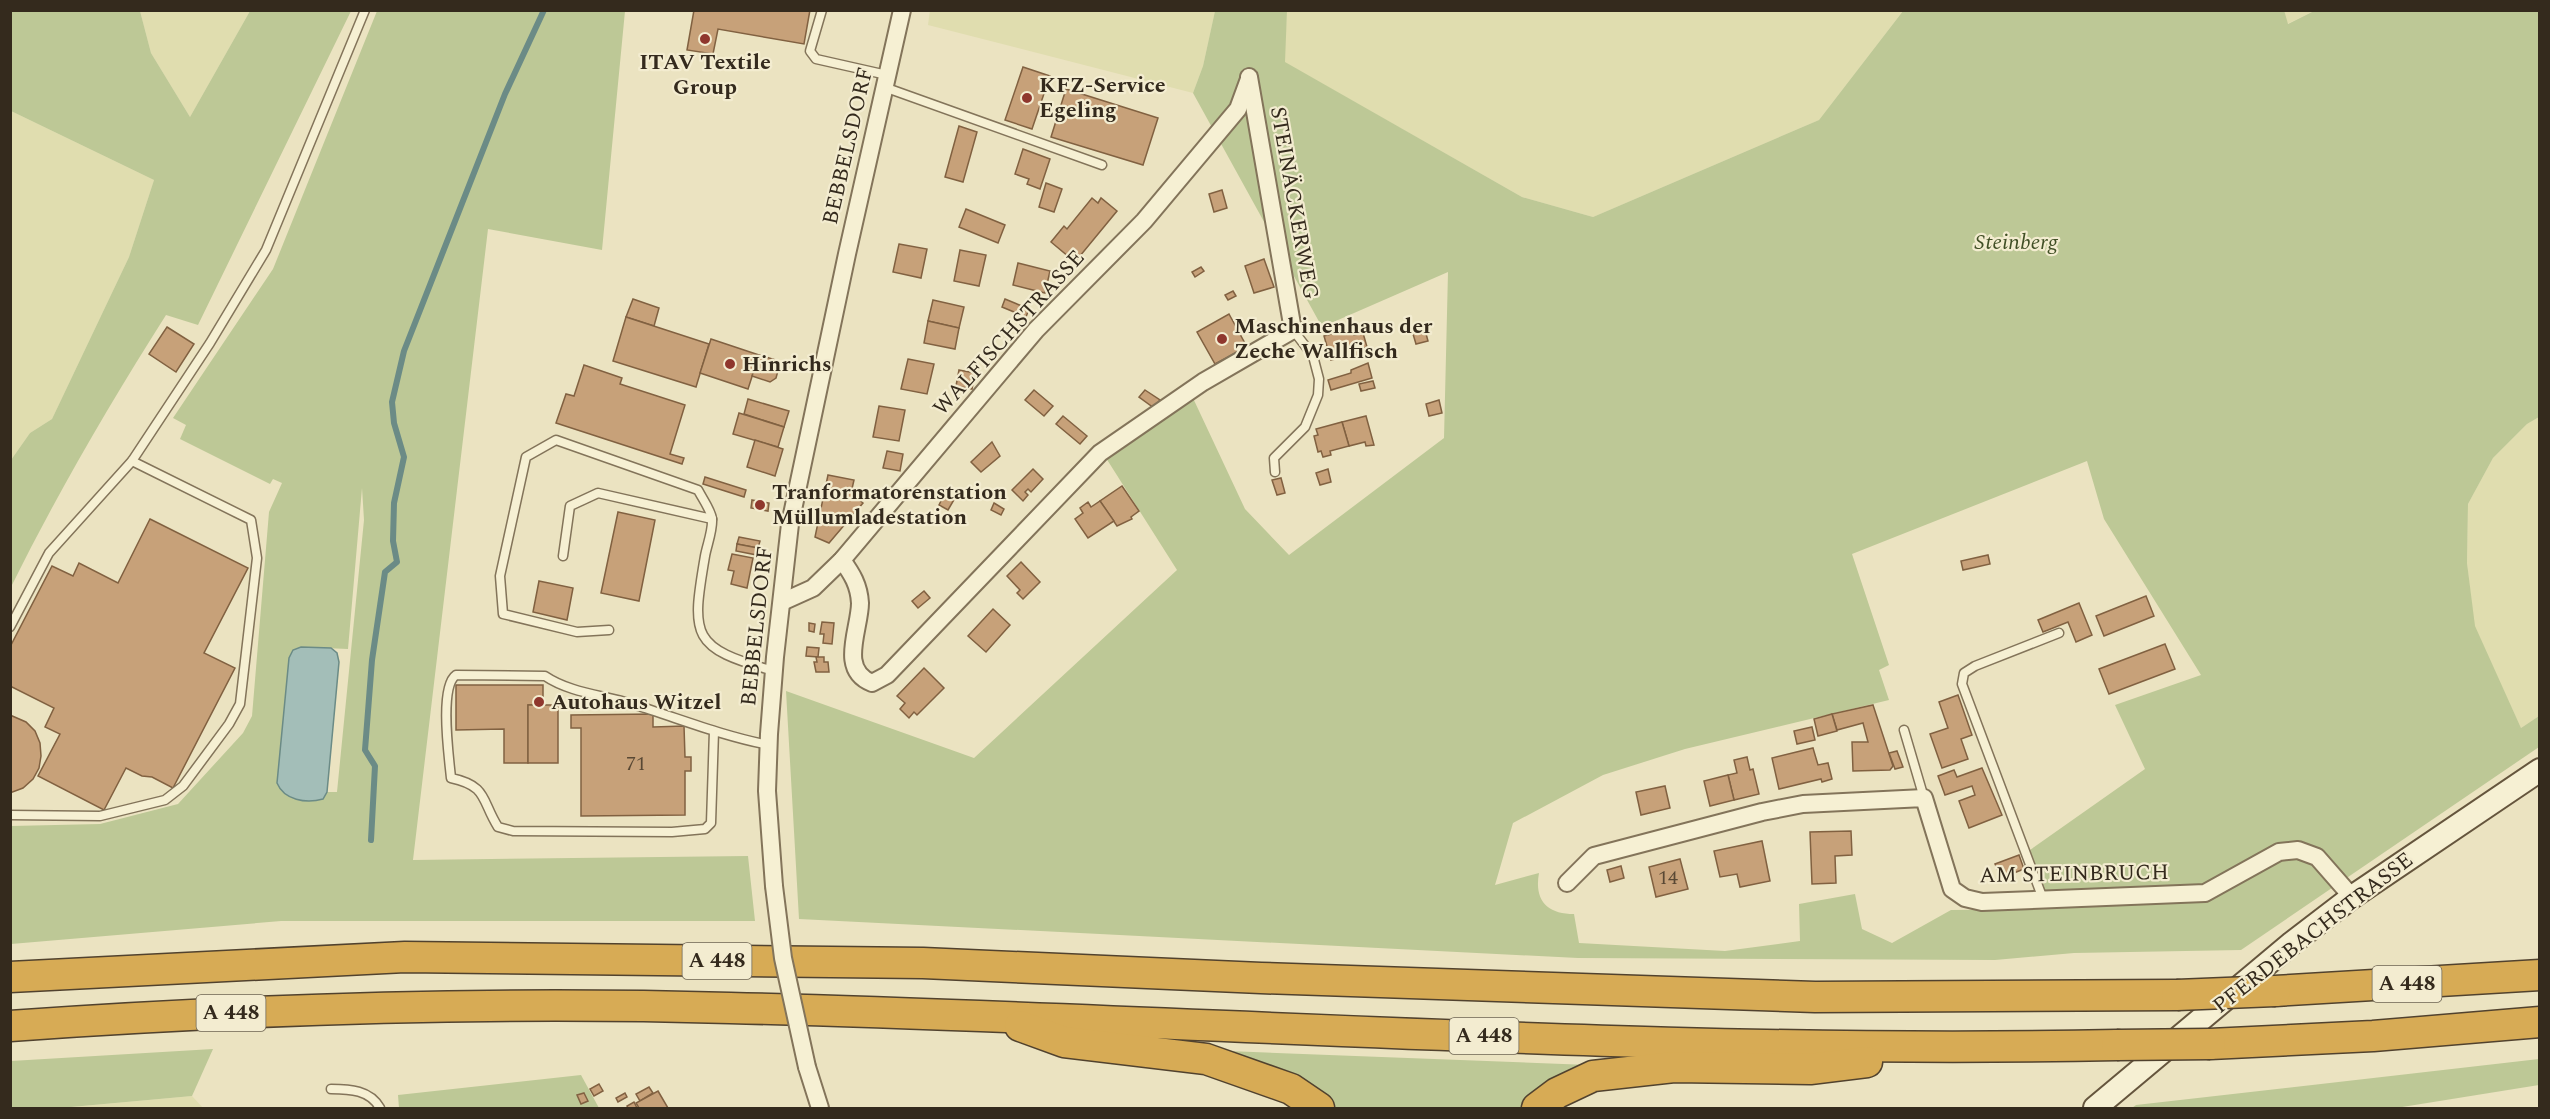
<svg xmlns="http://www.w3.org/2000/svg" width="2550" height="1119" font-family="Spectral,serif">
<rect width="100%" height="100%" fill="#ebe3c1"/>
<g fill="#e0ddaf">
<polygon points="930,10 1215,11 1203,66 1193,93 928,25"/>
<polygon points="2284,10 2314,11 2287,24"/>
<polygon points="140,11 250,11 190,117 151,53"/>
<polygon points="1287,11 1903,11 1819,120 1593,217 1522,197 1284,62"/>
<polygon points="11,111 154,180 129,257 52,419 30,433 11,460"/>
<polygon points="2539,417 2539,716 2521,728 2474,626 2467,563 2468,504 2493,458 2527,424"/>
<polygon points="192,1096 203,1108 60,1108"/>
</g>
<g fill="#bdc896" fill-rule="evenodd">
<path d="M11,10L140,11L151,53L190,117L250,11H351L198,325L166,315C110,403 57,494 11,587V460L30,433L52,419L129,257L154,180L11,111Z"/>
<path d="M2284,10L2288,24L2314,11H2539V417L2527,424L2493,458L2468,504L2467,563L2475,626L2521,728L2539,716V747L2241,950L2074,953L1995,960L1578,958L799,919L786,691L974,758L1177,570L1106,458L1192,396L1245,509L1289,555L1444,438L1448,272L1322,327L1193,93L1203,66L1215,11H1287L1285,62L1522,197L1593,217L1819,120L1903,11ZM2087,461L2104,519L2201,675L2115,705L2145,769L2030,850L2048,909L1951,910L1892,943L1862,929L1855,894L1799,904L1800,941L1725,951L1579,943L1574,914C1547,914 1534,900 1539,873L1495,885L1513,823L1603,775L1685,749L1889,700L1879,670L1889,665L1852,554Z"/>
<path d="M377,11H625L602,250L488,229L413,860L748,856L755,921H281L11,944V826L100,824L178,804L243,733L252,716L269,512L282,483L273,479L270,484L180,439L186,425L173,418L273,269ZM362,488L364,520L337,792H327L323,799L301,647L348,649Z"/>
<polygon points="213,1049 192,1096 60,1108 11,1108 11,1061"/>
<polygon points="1228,1051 1589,1065 1529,1108 1327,1108"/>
<polygon points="2539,1059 2539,1085 2396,1108 2132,1108 2136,1105"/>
<polygon points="581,1075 599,1108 399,1108 398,1095"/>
</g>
<path fill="#a3beb8" stroke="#6b8b86" stroke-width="1.5" d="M301,647L331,648L337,653L339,662L327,792L323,799C306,804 284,800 277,783L289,658L293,650Z"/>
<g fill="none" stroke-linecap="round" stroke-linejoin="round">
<polyline stroke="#6b8b86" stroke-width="6" points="371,840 375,766 365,750 372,660 385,572 397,562 393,541 394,503 404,457 394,423 392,402 404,351 505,94 544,10"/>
</g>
<g fill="#c7a179" stroke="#816141" stroke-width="1.5">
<polygon points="694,10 810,10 804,44 718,29 713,54 687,50"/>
<polygon points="1023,67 1050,76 1032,129 1005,120"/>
<polygon points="1066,89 1158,118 1143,165 1051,137"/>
<polygon points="959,126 977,132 963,182 945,177"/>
<polygon points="1023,149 1050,159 1040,189 1027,184 1029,179 1015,174"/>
<polygon points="1046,183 1062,189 1054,212 1039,207"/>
<polygon points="1222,190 1227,208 1214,212 1209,194"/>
<polygon points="1092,198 1098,203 1101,198 1117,211 1075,262 1051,242 1064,226 1067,229"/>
<polygon points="966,209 1005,225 998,243 959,227"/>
<polygon points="899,244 927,249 921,278 893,272"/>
<polygon points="960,250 986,255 979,286 954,281"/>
<polygon points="1264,259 1274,287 1254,293 1245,266"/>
<polygon points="1018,263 1050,271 1045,293 1013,285"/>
<polygon points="1201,267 1204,271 1195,277 1192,272"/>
<polygon points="1233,291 1236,296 1228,300 1225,295"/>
<polygon points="633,299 659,308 654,326 626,317"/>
<polygon points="1005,299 1029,309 1026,317 1002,307"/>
<polygon points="933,300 964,307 959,328 928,321"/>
<polygon points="1229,314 1247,347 1215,364 1197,332"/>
<polygon points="626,317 709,344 696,387 613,361"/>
<polygon points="928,321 959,328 955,349 924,343"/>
<polygon points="167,327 194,344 176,372 149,354"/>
<polygon points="1352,328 1354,335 1363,333 1367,347 1361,349 1363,356 1350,359 1344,345 1336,347 1339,358 1331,360 1324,336"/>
<polygon points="1425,330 1428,341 1416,344 1413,334"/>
<polygon points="711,339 759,355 748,389 700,373"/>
<polygon points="759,355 776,360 779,367 776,378 770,382 752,376"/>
<polygon points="908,359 934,364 927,394 901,389"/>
<polygon points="1368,363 1372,378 1331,390 1328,380 1351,373 1351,370"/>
<polygon points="584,365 622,378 620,384 685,405 670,454 684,458 682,464 556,423 566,394 574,396"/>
<polygon points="959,370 975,373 972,389 956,386"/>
<polygon points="1373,381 1375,388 1361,391 1359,384"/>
<polygon points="1034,390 1053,406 1044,416 1025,400"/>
<polygon points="1145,390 1160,400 1154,408 1139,397"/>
<polygon points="748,399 789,411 784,427 744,414"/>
<polygon points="1439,400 1442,413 1429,416 1426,404"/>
<polygon points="879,406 905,410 899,441 873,437"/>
<polygon points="739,413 784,427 778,447 733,434"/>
<polygon points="1063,416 1087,436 1080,444 1056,424"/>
<polygon points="1366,416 1374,445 1366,446 1365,442 1349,446 1342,422"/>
<polygon points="1342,422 1349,446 1330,451 1331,455 1323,457 1321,451 1318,452 1314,436 1318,435 1316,429"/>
<polygon points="755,440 783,449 775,476 747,467"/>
<polygon points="992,442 1000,456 981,472 971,462"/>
<polygon points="887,451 903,454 900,471 883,468"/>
<polygon points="1033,469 1043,479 1031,492 1028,489 1025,492 1028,495 1023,501 1012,490"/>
<polygon points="1328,469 1331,482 1320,485 1316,473"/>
<polygon points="828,475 854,480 851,493 863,503 829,543 815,537"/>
<polygon points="705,477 746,490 744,497 703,484"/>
<polygon points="1281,478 1285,493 1277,495 1272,480"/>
<polygon points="1122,486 1139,511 1131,517 1132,519 1117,526 1100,501"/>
<polygon points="945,493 955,498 948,510 939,505"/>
<polygon points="752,500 769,503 768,511 751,508"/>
<polygon points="1100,501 1114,521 1088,538 1075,519 1083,513 1080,508 1088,502 1091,507"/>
<polygon points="994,503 1004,509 1001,515 991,510"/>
<polygon points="618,512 655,520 639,601 601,593"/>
<polygon points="776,512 780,513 777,524 774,524"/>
<polygon points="150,519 248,568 204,653 235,668 173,788 152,777 142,776 126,768 104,810 38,776 60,734 45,727 54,708 10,686 10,647 52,566 73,576 79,563 118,583"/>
<polygon points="739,537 760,541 758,548 737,544"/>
<polygon points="737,544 758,548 757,555 736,551"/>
<polygon points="732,554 753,558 747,588 731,584 734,571 728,570"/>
<polygon points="1988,555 1990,564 1963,570 1961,561"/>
<polygon points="1021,562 1040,582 1023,599 1017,593 1020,590 1007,576"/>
<polygon points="539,581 573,588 567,620 533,612"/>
<polygon points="924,591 930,598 918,608 912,601"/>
<polygon points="2146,596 2154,616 2104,636 2096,616"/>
<polygon points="2079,603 2092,635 2076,642 2068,622 2043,632 2038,620"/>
<polygon points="993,609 1010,625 986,652 968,636"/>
<polygon points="822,622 834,623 832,644 823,643 824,634 820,634"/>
<polygon points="809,623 815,624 814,632 809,631"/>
<polygon points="2165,644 2175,669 2109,694 2099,669"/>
<polygon points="807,647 819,648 818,657 806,656"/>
<polygon points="816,657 824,657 824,662 828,662 829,672 816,672 814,662 817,662"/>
<polygon points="924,668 944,688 917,715 914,712 909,718 900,709 905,703 897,696"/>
<polygon points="456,685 543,685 543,705 528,705 528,763 504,763 504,729 456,730"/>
<polygon points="1958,695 1972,735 1961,739 1968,759 1942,768 1930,734 1948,728 1939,702"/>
<rect x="528" y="705" width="30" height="58"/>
<polygon points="1873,705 1893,766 1890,770 1853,771 1852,742 1868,742 1863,723 1837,730 1832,714"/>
<polygon points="653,714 653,727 684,726 685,757 691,757 691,771 685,771 685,815 581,816 581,728 571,728 571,715"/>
<polygon points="1832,714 1837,731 1818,736 1814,719"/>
<polygon points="10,715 26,722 35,731 40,743 41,756 39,768 33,779 23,788 10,793"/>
<polygon points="1812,727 1815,740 1797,744 1794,731"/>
<polygon points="1813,748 1818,765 1828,763 1832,779 1822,782 1821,779 1779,789 1772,758"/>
<polygon points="1897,751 1903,767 1895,769 1889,753"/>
<polygon points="1747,757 1750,770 1753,769 1759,794 1734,800 1728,775 1737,773 1734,760"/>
<polygon points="1982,768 2002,815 1969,828 1959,801 1975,795 1972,786 1945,795 1938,776 1954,770 1957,777"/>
<polygon points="1728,775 1734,800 1710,806 1704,781"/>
<polygon points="1665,786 1670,808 1641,815 1636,792"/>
<polygon points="1851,831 1852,855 1835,856 1836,883 1812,884 1810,832"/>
<polygon points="1762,841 1770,881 1740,887 1737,874 1720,877 1714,851"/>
<polygon points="2019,855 2024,869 2001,878 1995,864"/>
<polygon points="1680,859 1688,889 1656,897 1649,867"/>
<polygon points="1621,866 1624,878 1610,882 1607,870"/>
<polygon points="599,1084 603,1091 594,1096 590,1089"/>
<polygon points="649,1087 653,1093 640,1101 636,1094"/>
<polygon points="658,1091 668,1108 639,1108 636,1103"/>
<polygon points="584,1093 588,1101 581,1104 577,1095"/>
<polygon points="625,1093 627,1097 618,1102 616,1098"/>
<polygon points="634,1102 637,1108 628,1108 627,1106"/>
</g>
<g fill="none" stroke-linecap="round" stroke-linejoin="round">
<defs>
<g id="service">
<polyline points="822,10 810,51 816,59 887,75"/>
<polyline points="884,87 1102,165"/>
<polyline points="1275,472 1274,458 1305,427 1318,395 1319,379 1313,356 1293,330"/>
<polyline points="563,556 570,506 598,493 712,519"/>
<polyline points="10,627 49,553 132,461 210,343 266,250 365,10"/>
<path d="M609,630L577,632L503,614L500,576L526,457L556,440L698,490C702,498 711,510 712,519C713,530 707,545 705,556C691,637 691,648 774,671"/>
<polyline points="1904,730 1924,798"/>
<path d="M714,731L711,823L705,829L672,832L513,831L498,827C481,800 488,786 451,778C449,757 439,687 456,675L545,676C570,693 604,695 632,704C678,718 722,736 769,745"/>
<polyline points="10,815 100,816 165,800 183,786 229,724 240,704 257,558 251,520 132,461"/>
<polyline points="2043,899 1962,684 1964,673 1975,666 2059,633"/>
<path d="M331,1089C350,1089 370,1090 380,1108"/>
</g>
<g id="minor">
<path d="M842,560C852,574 859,585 860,603C860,629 838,670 872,683L887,675L1100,453L1203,382L1293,330L1249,77"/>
<polyline points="782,602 813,588 842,560 1036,330 1144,221 1238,109 1249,79"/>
<polyline points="1567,883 1594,856 1762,812 1803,804 1924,798 1952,889 1965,898 1982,902 2205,893 2279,852 2298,850 2317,857 2352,897"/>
<polyline points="774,886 767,791 769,734 775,657 790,524 847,254 902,10"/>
<polyline points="807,1067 820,1108"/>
</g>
<polyline id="secondary" points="2095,1108 2292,943 2352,897 2540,770"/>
<g id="motorway">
<polyline points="10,977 405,957 923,963 1261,978 1815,997 2177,995"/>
<polyline points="2275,991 2540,975"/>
<path d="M10,1026C250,1009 490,1001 730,1008C1193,1019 1655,1055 2117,1045"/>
<polyline points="1020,1026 1064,1042 1206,1059 1291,1089 1319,1108"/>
<polyline points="2210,1044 2373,1036 2540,1022"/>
<polyline points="1537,1108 1557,1093 1593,1076 1674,1067 1810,1069 1867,1062"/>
</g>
</defs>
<use href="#service" stroke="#83745a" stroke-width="11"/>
<use href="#minor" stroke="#83745a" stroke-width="20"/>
<use href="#secondary" stroke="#65553d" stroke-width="26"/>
<use href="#motorway" stroke="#51422e" stroke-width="33"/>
<use href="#service" stroke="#f6f0d3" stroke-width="8"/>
<use href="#minor" stroke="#f6f0d3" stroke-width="16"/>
<use href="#secondary" stroke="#f6f0d3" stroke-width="22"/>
<use href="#motorway" stroke="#d7ab55" stroke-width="30"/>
<defs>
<polyline id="minor-bridge" points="774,886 783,958 807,1067"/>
<g id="motorway-bridge">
<polyline points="2177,995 2275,991"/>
<polyline points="2117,1045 2210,1044"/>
</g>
</defs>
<use href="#minor-bridge" stroke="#83745a" stroke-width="20" stroke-linecap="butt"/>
<use href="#motorway-bridge" stroke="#51422e" stroke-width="33" stroke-linecap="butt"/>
<use href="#minor-bridge" stroke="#f6f0d3" stroke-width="16"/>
<use href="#motorway-bridge" stroke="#d7ab55" stroke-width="30"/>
</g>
<g fill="#8f372d" stroke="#f3ecd0" stroke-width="2">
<circle cx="705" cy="39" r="6"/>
<circle cx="1027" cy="98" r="6"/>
<circle cx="1222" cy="339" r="6"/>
<circle cx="730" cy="364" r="6"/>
<circle cx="760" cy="505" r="6"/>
<circle cx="539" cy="702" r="6"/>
</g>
<g text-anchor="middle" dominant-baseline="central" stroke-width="4.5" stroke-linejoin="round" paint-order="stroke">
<g font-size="20" fill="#594834">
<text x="636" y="764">71</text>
<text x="1668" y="878">14</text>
</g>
<g fill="#f3ecd0" stroke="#6d6453" stroke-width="1.5">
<rect x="682.5" y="943" width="69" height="36" rx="4.5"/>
<rect x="2372.5" y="966" width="69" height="36" rx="4.5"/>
<rect x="196.5" y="995" width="69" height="36" rx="4.5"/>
<rect x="1449.5" y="1018" width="69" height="36" rx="4.5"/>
</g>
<g font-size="21" font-weight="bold" fill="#342a1d">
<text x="717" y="961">A 448</text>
<text x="2407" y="984">A 448</text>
<text x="231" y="1013">A 448</text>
<text x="1484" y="1036">A 448</text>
</g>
<g font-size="22" font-weight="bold" fill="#342a1d" stroke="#f3ecd0" text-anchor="start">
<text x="705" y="62" text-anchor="middle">ITAV Textile<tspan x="705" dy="25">Group</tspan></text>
<text x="1039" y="85">KFZ-Service<tspan x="1039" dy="25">Egeling</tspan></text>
<text x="1234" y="326">Maschinenhaus der<tspan x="1234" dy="25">Zeche Wallfisch</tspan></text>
<text x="742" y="364">Hinrichs</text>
<text x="772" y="492">Tranformatorenstation<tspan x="772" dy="25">Müllumladestation</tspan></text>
<text x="551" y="702">Autohaus Witzel</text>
</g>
<g font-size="22" fill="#342a1d" stroke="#f3ecd0">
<text transform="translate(848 146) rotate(-77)">BEBBELSDORF</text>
<text transform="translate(1294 203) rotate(80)">STEINÄCKERWEG</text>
<text transform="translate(1009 333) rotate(-48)">WALFISCHSTRASSE</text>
<text transform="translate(757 626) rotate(-84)">BEBBELSDORF</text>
<text transform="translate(2074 874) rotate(-1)">AM STEINBRUCH</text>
<text transform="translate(2313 933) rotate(-38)">PFERDEBACHSTRASSE</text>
</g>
<g font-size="22" font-style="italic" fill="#404f25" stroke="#f3ecd0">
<text x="2016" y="242">Steinberg</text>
</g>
</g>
<rect width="2550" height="1119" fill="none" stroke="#342a1d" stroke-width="24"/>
</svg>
